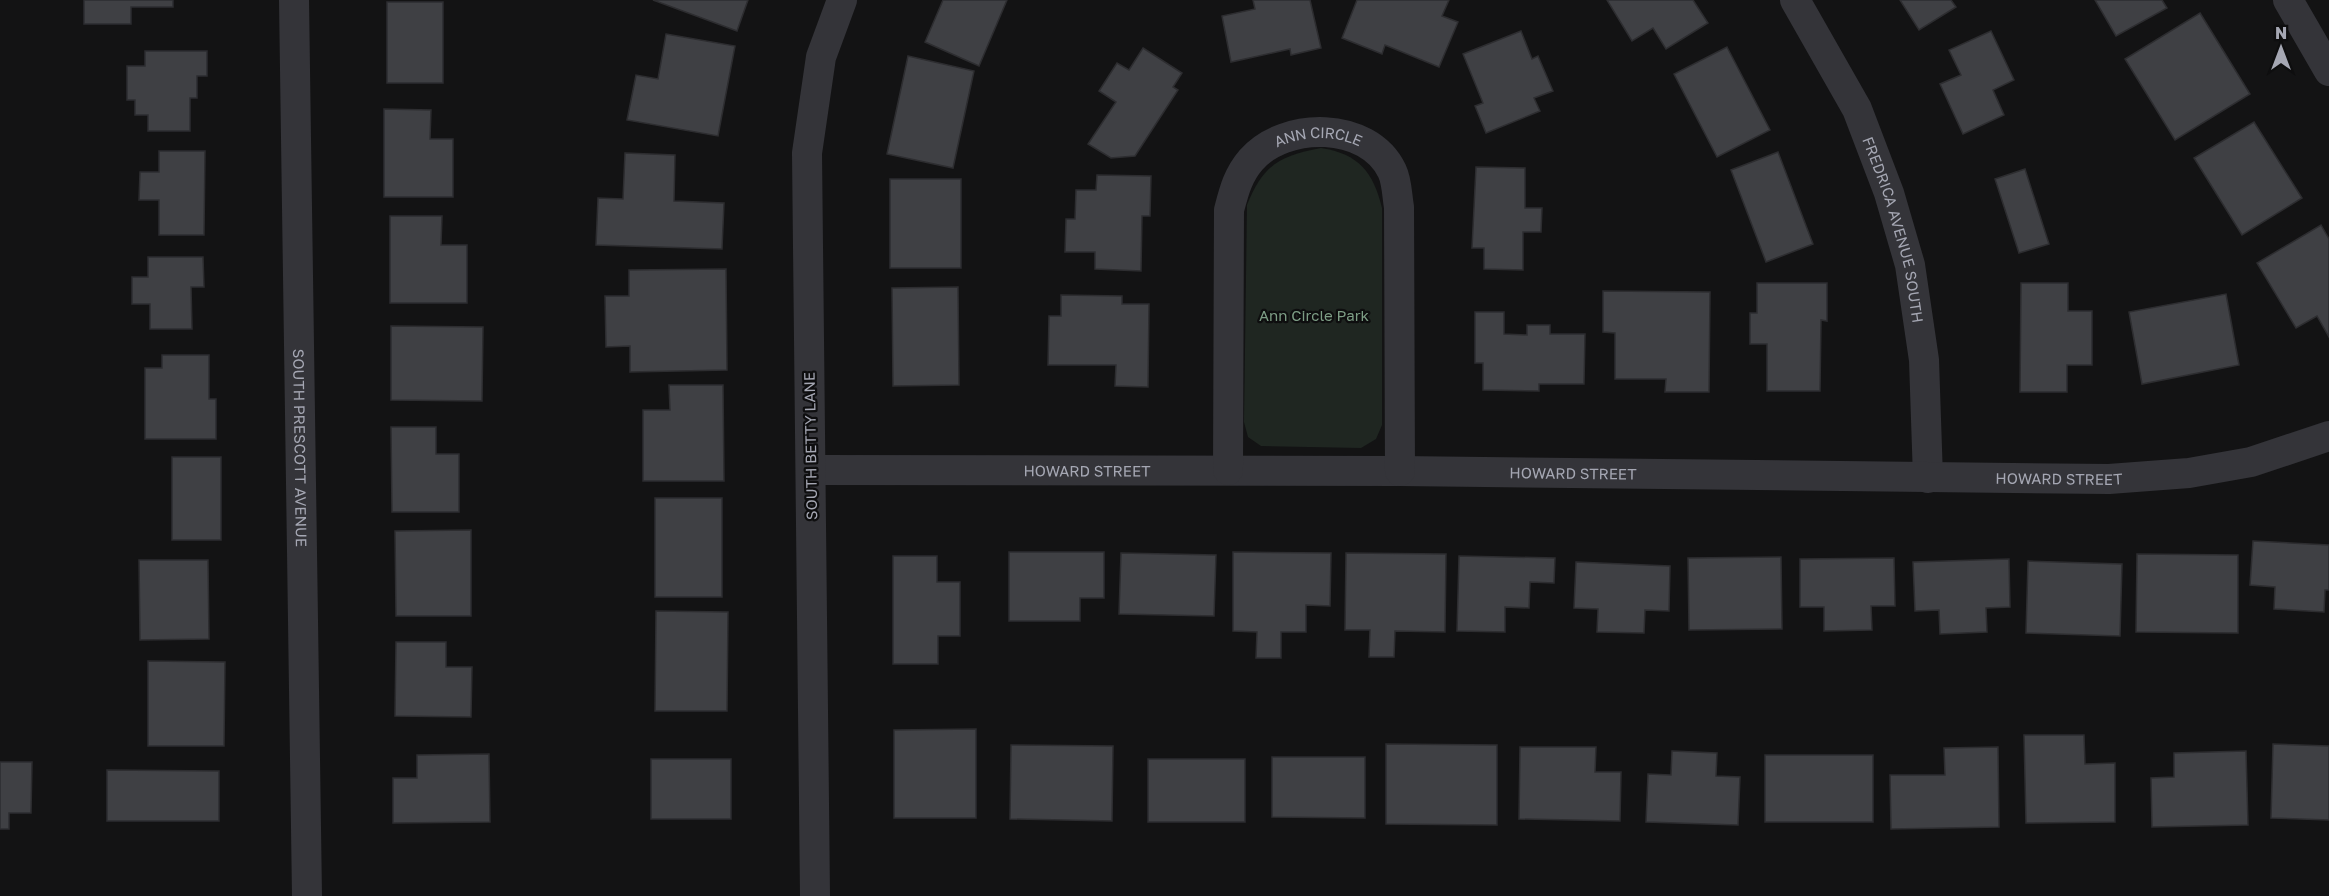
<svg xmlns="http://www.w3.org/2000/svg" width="2329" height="896" font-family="'Golos Text',sans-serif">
<rect width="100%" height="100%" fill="#131314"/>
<path fill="#1f2621" d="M1321,148C1359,154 1373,172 1382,208V425L1376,439L1361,448L1261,446L1248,437L1244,422L1247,205C1263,165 1279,156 1321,148Z"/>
<g fill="#3f4044" stroke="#2d2d30" stroke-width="1.5">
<polygon points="84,0 173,0 173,7 131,7 131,24 84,24"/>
<polygon points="653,0 748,0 737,31"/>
<polygon points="943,0 1007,0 979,66 925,42"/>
<polygon points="1253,0 1310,0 1321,48 1291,55 1290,49 1231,62 1222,16 1255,9"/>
<polygon points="1357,0 1449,0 1442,16 1458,22 1439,67 1385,45 1382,54 1342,38"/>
<polygon points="1607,0 1693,0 1708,23 1666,49 1653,28 1632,41"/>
<polygon points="1900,0 1951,0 1956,7 1919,30"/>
<polygon points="2095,0 2162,0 2167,8 2116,36"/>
<rect x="387" y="2" width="56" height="81"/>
<polygon points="2200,13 2250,94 2175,140 2125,59"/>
<polygon points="1521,31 1532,59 1538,56 1553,91 1534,98 1540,111 1486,133 1475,106 1483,103 1463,54"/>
<polygon points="1991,31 2014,80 1993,90 2004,115 1963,134 1940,84 1961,75 1949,50"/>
<polygon points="666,34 735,46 718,136 627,120 636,75 658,79"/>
<polygon points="1727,47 1770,130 1717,157 1674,74"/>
<polygon points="1143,48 1182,73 1173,87 1178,90 1135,156 1111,158 1088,144 1116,102 1099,91 1117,63 1129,70"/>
<polygon points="145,51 207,51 207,76 197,76 197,98 190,98 190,131 148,131 148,115 135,115 135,100 127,100 127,66 145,66"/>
<polygon points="908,56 974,71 953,168 887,154"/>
<polygon points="384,109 431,110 430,139 453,139 453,197 384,197"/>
<polygon points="2254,122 2302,198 2242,235 2194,158"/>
<polygon points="159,151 205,151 204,235 159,235 159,200 139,200 140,172 159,172"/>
<polygon points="1778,152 1813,244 1766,262 1731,170"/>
<polygon points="625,153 675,155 674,201 724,203 722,249 596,245 598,198 623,199"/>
<polygon points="1476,167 1525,168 1525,208 1542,208 1541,232 1523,232 1523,270 1484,269 1484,248 1472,248"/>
<polygon points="2025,169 2049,244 2019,253 1995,179"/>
<polygon points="1097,175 1151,176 1150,216 1142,216 1141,271 1095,269 1095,252 1065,252 1066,219 1075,219 1076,190 1096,190"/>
<rect x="890" y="179" width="71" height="89"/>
<polygon points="390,216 442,216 441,245 467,245 467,303 390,303"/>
<polygon points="2321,225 2329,239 2329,337 2317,316 2296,328 2257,263"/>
<polygon points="148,257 203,257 204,287 191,287 192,329 150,329 150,304 132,304 132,277 148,277"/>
<polygon points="726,269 727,370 630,372 630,346 606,347 605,296 629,296 629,270"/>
<polygon points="1757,283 1827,283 1827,321 1821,320 1820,391 1767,391 1767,344 1750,344 1750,313 1757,313"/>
<polygon points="2021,283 2068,283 2068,311 2092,311 2092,365 2067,365 2067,392 2020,392"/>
<polygon points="958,287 959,385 893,386 892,288"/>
<polygon points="1603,291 1710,292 1709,392 1665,392 1666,379 1615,379 1615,333 1603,332"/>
<polygon points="2226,294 2239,365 2142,384 2129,312"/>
<polygon points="1061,295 1122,296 1122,304 1149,304 1148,387 1115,386 1116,365 1048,365 1049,316 1061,316"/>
<polygon points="1475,312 1504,312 1504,334 1527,335 1527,325 1550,325 1550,334 1585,334 1584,384 1539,384 1539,391 1483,390 1483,363 1475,363"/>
<polygon points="391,326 483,327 482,401 391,400"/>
<polygon points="162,355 209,355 209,399 216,399 216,439 145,439 145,368 162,368"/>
<polygon points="669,385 723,385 724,481 643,481 643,410 670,410"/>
<polygon points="391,427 436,427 436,454 459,454 459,512 392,512"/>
<rect x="172" y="457" width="49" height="83"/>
<rect x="655" y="498" width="67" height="99"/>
<polygon points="471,530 471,616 396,616 395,531"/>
<polygon points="2253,541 2329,545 2329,590 2325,590 2324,612 2274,609 2275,587 2250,585"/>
<polygon points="1009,552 1104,552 1104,598 1080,598 1080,621 1009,621"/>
<polygon points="1233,552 1331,553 1330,606 1306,605 1306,632 1281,632 1281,658 1256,658 1257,632 1233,631"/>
<polygon points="1121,553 1216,555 1214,616 1119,614"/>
<polygon points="1346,553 1446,554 1445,632 1395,631 1394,657 1369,657 1370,630 1345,630"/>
<polygon points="2137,554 2238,555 2238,633 2136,632"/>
<polygon points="893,556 937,556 937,582 960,582 960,636 938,636 938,664 893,664"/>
<polygon points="1459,556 1555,558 1554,583 1530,582 1529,608 1505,607 1505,632 1457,631"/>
<polygon points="1781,557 1782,629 1689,630 1688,558"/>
<polygon points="1894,558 1895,606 1871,606 1872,630 1824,631 1824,607 1800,607 1800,559"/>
<polygon points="2009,559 2010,607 1986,608 1987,632 1940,634 1939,610 1915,611 1913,562"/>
<polygon points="139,560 208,560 209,639 140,640"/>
<polygon points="2028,561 2122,564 2120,636 2026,633"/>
<polygon points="1576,562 1670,566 1669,611 1645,610 1644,633 1597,632 1598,609 1574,608"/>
<polygon points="656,611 728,612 727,711 655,711"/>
<polygon points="396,642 446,642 446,667 472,667 471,717 395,716"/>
<polygon points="148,661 225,662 224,746 148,746"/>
<polygon points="976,729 976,818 894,818 894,730"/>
<polygon points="2024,735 2084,735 2085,764 2115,763 2115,822 2026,823"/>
<polygon points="1386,744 1497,745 1497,825 1386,824"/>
<polygon points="2273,744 2329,746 2329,820 2271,818"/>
<polygon points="1011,745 1113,746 1112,821 1010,819"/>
<polygon points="1520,747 1596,747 1595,772 1621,772 1620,821 1519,819"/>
<polygon points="1998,747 1999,827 1891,829 1890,775 1945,775 1944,748"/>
<polygon points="1672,751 1717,753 1716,776 1740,777 1738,825 1646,822 1648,774 1671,775"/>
<polygon points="2246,751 2248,825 2152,827 2151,778 2174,777 2174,753"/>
<polygon points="489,754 490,822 393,823 393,778 417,778 417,755"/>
<rect x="1765" y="755" width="108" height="67"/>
<polygon points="1272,757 1365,757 1365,818 1272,817"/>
<rect x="651" y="759" width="80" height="60"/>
<rect x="1148" y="759" width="97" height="63"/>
<polygon points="0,762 32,762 31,813 9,813 9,829 0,829"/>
<polygon points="107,770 219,771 219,821 107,821"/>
</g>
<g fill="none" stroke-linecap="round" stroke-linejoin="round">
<g stroke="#343439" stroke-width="30">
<path id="s1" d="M294,0L307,896"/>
<path id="s2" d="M1795,0L1857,109L1889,193L1910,265L1924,360L1928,478"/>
<polyline points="2288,0 2329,71"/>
<path id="s3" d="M811,470L1400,471L2109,479L2189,473L2251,462L2329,436"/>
<path id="s4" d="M1228,470L1229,210C1234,191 1238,175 1251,160C1285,121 1368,121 1392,171C1397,181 1397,196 1399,207L1400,471"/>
<polyline points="815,896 807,153 821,57 842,0"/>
</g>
</g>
<g text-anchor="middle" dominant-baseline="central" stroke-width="4.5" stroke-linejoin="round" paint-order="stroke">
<g font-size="15" fill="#a5a7b3" stroke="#0e0e0f">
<text stroke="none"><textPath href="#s4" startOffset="390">ANN CIRCLE</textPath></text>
<text stroke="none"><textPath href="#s2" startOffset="252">FREDRICA AVENUE SOUTH</textPath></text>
<text transform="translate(810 446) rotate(-91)">SOUTH BETTY LANE</text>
<text stroke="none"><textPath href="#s1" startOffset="448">SOUTH PRESCOTT AVENUE</textPath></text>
<text stroke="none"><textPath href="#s3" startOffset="276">HOWARD STREET</textPath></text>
<text stroke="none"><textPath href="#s3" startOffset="762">HOWARD STREET</textPath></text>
<text stroke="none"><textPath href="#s3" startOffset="1248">HOWARD STREET</textPath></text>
</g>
<g font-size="15" fill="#7d9d85" stroke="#0e0e0f">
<text x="1314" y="315">Ann Circle Park</text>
</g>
</g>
<g transform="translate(2281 48)" stroke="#0e0e0f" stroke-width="4.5" paint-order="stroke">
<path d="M0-4.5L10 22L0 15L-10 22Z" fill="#a5a7b3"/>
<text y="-9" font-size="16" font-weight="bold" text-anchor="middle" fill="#a5a7b3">N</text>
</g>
</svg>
